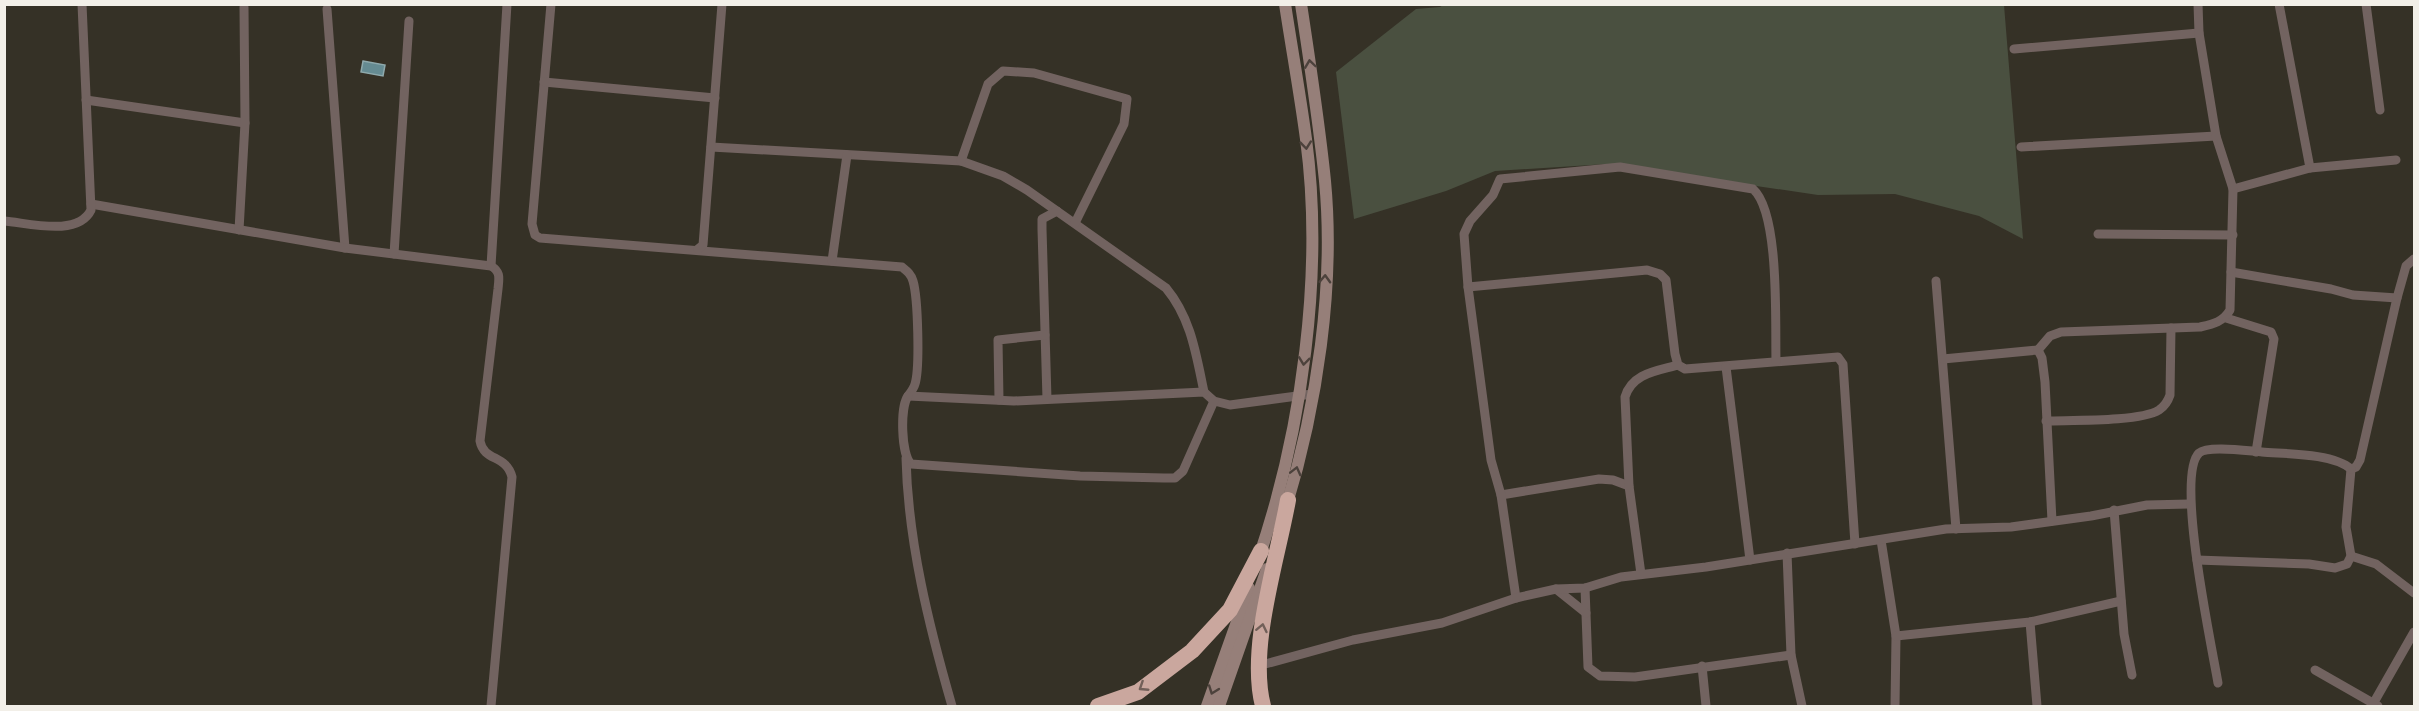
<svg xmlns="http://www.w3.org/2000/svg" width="2419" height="711" font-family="Rubik,sans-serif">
<rect width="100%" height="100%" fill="#353126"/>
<polygon fill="#4a5040" points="1443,5 2004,5 2023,239 1979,216 1895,194 1818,195 1607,164 1495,171 1446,191 1354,219 1336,72 1416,9 1440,7"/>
<polygon fill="#658b92" stroke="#8fa9ac" stroke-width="1.5" points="363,61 385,65 383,76 361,72"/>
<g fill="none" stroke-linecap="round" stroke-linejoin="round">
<g stroke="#726360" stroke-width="9">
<path d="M551,4L532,224L535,235L540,238L902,267C907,271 911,274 913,281C918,298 920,368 915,384C914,388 911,392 908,396L1014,401L1204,392L1214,401L1230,405L1312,394"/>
<polyline points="2279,4 2310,168"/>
<polyline points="2366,4 2380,110"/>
<polyline points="327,9 345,248"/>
<polyline points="2014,49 2199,33"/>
<polyline points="544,82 715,98"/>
<polyline points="86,100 245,123"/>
<path d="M711,147L961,161L1003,176L1027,190L1166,288C1191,318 1196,354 1204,392"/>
<polyline points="2021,147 2216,136"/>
<polyline points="961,161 988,84 1003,71 1034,73 1127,99 1124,124 1075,223"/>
<polyline points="2233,189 2310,168 2396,160"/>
<path d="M91,204L345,248L491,266C501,272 499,278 498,289L480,441C484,462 506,454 512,477L491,706"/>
<path d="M4,221C29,223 78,237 91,210L82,4"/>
<polyline points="239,230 245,123 244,7"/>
<polyline points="2098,234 2233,235"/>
<polyline points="698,249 703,245 722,4"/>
<polyline points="394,254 409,21"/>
<polyline points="832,261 847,155"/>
<polyline points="491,266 507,4"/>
<polyline points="2231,272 2331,289 2353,295 2397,298"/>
<polyline points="1936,281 1956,529"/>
<polyline points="1468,287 1647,270 1660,274 1666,280 1675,354 1678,365 1685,369 1838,357 1843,364 1855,544"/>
<polyline points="2226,318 2271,332 2274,339 2256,452"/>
<polyline points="1943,359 2038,350"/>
<polyline points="1726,367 1750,560"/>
<path d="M908,396C900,407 901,454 911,464L1080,476L1164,478H1175L1183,471L1214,401"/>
<polyline points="1047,399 1042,229 1042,219 1057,211"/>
<polyline points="999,400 998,340 1045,335"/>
<path d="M2046,421C2071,420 2140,422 2159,410C2165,406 2168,401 2170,395L2171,328"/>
<path d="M906,458C908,542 929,626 952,706"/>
<polyline points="2351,469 2356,467 2360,460 2397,298 2406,266 2414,259"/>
<polyline points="1501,495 1599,479 1613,480 1629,486"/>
<polyline points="2114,510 2124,634 2132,675"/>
<path d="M2052,521L2045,382L2042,358L2038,350L2050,336L2061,332L2200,327C2213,324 2223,322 2230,310L2233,189L2216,136L2199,33L2198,4"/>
<polyline points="1881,540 1896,636 1895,706"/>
<polyline points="1787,553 1791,655 1802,706"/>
<polyline points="2351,556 2376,564 2414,593"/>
<polyline points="2197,560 2309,564 2335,568 2347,564 2351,556 2346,527 2351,469"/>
<path d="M1641,574L1629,486L1625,397C1632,373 1657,371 1678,365"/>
<polyline points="1585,588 1588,667 1600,676 1635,677 1791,655"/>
<polyline points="1556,589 1586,613"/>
<path d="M1516,598L1501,495L1491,460L1468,287L1464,234L1470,221L1493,195L1500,179L1620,167L1753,189C1780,213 1775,323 1776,361"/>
<polyline points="2030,622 2037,706"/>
<polyline points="1896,636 2030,622 2121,601"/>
<polyline points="1258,666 1353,640 1442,623 1516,598 1556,589 1585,588 1621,577 1706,567 1946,529 2011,527 2091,516 2147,505 2189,504"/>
<polyline points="1702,666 1706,706"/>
<polyline points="2315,670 2378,706"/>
<path d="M2218,683C2212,647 2175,476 2199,453C2208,445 2248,451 2262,452C2285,454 2333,453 2351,469"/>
<polyline points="2373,704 2414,632"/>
</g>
<g stroke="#967f79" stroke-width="12">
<path d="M1286,507C1317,406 1335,286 1325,181C1319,122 1310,63 1301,4"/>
<path d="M1259,557C1302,430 1324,273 1306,139C1300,94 1292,50 1285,4"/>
<polyline points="1207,706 1249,588"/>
<polyline points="1219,706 1267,569"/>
</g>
<g stroke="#caa79e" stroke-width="16">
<polyline points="1098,706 1138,692 1192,651 1230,610 1261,551"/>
<path d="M1263,706C1248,648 1277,561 1288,500"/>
</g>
</g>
<defs><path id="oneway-chevron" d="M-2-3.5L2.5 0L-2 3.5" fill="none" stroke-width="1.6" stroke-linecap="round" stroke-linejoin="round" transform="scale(1.5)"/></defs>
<g stroke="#4c423c">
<use href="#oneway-chevron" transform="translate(1310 64) rotate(-98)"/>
<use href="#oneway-chevron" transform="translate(1306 145) rotate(84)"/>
<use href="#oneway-chevron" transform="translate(1325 279) rotate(-88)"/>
<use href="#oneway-chevron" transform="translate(1304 361) rotate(97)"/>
<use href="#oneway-chevron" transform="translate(1296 471) rotate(-76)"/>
<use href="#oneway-chevron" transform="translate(1213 690) rotate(110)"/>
</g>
<g stroke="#726059">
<use href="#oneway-chevron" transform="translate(1262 628) rotate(-78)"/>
<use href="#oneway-chevron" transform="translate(1143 687) rotate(147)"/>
</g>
<rect width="2419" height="711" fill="none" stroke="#f2efe8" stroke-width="12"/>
</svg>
